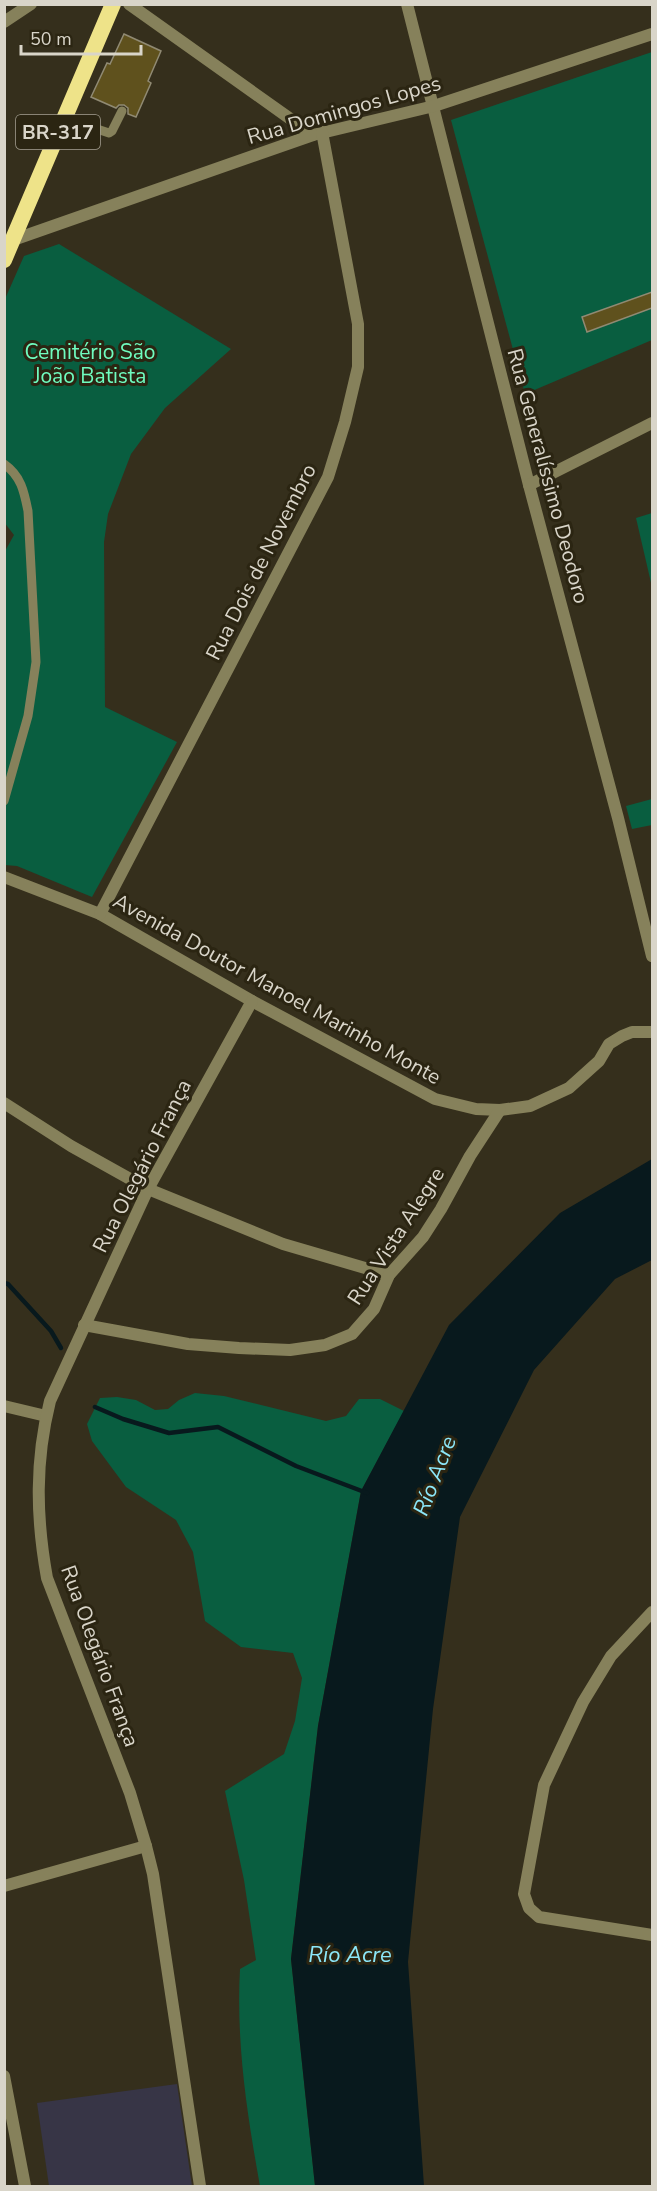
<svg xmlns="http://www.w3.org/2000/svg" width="657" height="2191" font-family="'Nunito Sans',sans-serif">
<rect width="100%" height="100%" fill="#352f1c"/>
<polygon fill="#373546" points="177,2084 192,2186 49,2186 37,2103"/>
<g fill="#095e40">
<polygon points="652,52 652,340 525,394 451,120"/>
<polygon points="59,244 231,349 165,408 131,454 108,514 104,542 105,707 177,742 92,897 17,866 5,865 4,553 14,535 4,522 5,299 24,256"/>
<polygon points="652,513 652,587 636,518"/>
<polygon points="652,799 652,825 632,829 626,806"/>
<path d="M195,1393L224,1396L326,1421L346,1416L359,1399H380L404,1411L361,1491L318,1726L291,1959L315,2186H260C247,2114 236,2043 240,1969L256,1960L244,1880L225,1791L284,1754L295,1721L302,1678L293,1653L241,1647L205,1621L193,1552L176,1520L126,1487L92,1441L87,1424L100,1398L117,1397L136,1400L155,1410L168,1409L179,1400Z"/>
</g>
<polygon fill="#08191d" points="652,1159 652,1260 615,1279 534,1370 460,1517 433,1709 408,1962 424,2186 315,2186 291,1959 318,1726 361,1491 449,1325 560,1213"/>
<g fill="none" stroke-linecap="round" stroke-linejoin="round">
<g stroke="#08191d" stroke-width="4.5">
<polyline points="4,1283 8,1284 51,1331 61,1348"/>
<polyline points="95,1407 123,1419 169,1433 218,1427 296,1466 367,1493"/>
</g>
</g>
<g fill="#5f511d" stroke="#908a73" stroke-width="1.5">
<polygon points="124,34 161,51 148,81 151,83 136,117 128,114 128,108 124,105 119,105 116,108 91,97 107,63 110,64"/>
<polygon points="652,292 652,308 587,332 582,317"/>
</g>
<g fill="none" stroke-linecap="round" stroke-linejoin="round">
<g stroke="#86815b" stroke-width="9">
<polyline points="64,118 109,133 112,131 122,111"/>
<path d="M4,464C21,476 24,491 28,511L36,662L28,716L4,801"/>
</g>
<g stroke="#86815b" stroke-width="12">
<polyline points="129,4 313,135"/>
<polyline points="407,4 529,485 618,818 652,956"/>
<polyline points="4,22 31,4"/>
<polyline points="13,240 313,135 434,106 652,34"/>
<polyline points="529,485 652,423"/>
<polyline points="4,877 100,914 252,1001 435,1099 476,1109 500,1110 530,1106 569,1088 599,1061 609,1044 622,1036 632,1032 652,1032"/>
<polyline points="100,914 328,477 345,422 358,367 358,324 322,132"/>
<polyline points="4,1103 71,1146 148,1189 283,1244 389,1275"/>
<polyline points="84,1325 188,1344 239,1348 290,1350 325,1345 352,1334 374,1309 389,1275 423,1237 441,1209 470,1156 500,1110"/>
<polyline points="4,1406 46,1416"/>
<polyline points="652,1612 611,1656 583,1702 544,1785 524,1894 529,1908 539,1917 652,1935"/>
<polyline points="4,1886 146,1846"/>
<polyline points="4,2076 25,2186"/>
<path d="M200,2186L153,1874L146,1846L130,1793L47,1578C36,1517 35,1461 50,1401L148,1189L252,1001"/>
</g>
<polyline stroke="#eee389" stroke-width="16" points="4,260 113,4"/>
</g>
<g text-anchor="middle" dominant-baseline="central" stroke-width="6" stroke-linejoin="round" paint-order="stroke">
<rect fill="#2b2512" stroke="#a5a092" stroke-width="1.5" x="16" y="115" width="84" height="34" rx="4.5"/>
<g font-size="20" font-weight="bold" fill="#d9d5c9">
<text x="58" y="132">BR-317</text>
</g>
<g font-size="21" fill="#d9d5c9" stroke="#2b2512">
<text transform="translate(344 110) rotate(-16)">Rua Domingos Lopes</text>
<text transform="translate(548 476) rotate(75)">Rua Generalíssimo Deodoro</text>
<text transform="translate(261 562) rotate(-63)">Rua Dois de Novembro</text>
<text transform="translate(277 989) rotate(29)">Avenida Doutor Manoel Marinho Monte</text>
<text transform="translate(142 1166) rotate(-63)">Rua Olegário França</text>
<text transform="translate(396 1236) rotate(-57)">Rua Vista Alegre</text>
<text transform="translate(100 1656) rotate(70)">Rua Olegário França</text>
</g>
<g font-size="21" fill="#6ffcbf" stroke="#2b2512">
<text x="90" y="352">Cemitério São<tspan x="90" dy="24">João Batista</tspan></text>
</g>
<g font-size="22" font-style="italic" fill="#8ce7f9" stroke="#2b2512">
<text transform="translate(435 1476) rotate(-69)">Río Acre</text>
<text x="350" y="1955">Río Acre</text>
</g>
</g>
<rect width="657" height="2191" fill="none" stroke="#d9d5c9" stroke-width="12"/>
<path d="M21 45v9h120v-9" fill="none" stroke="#d9d5c9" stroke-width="3"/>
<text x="30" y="45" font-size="18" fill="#d9d5c9" stroke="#2b2512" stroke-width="4.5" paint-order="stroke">50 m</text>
</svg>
